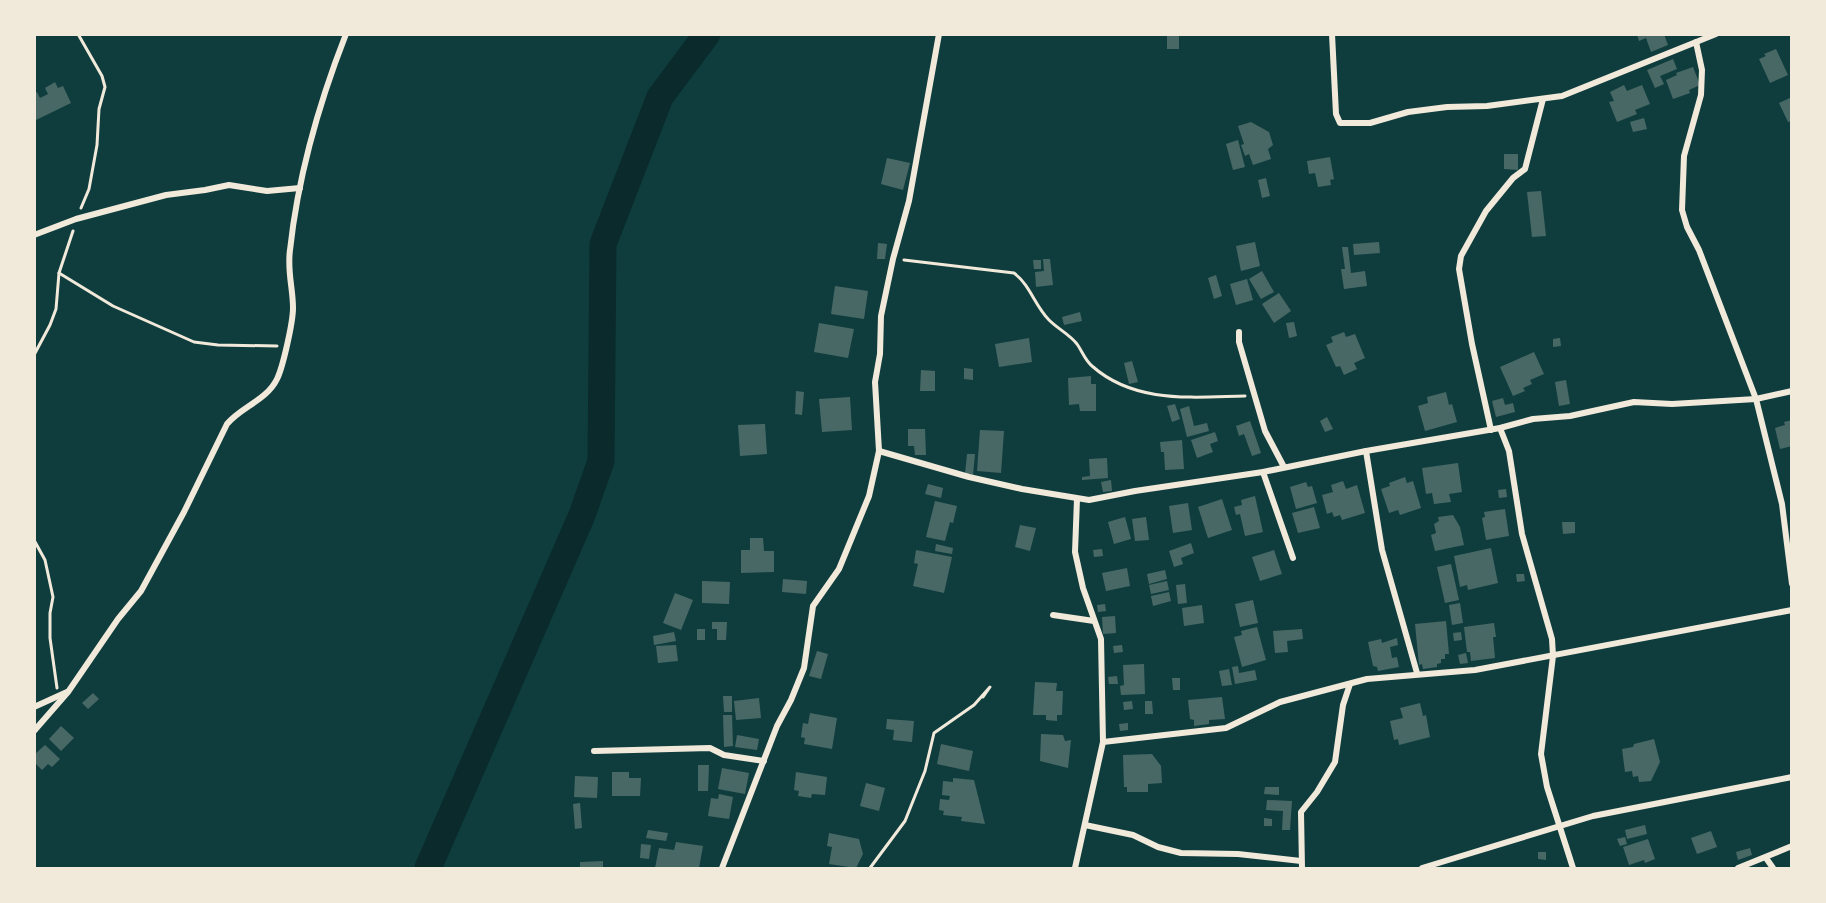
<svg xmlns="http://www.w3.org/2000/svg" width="1826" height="903" font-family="Cabin,sans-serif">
<rect width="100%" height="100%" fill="#0f3d3e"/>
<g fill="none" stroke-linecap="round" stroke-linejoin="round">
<polyline stroke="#0a2a2b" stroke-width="27" points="428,868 582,515 601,461 603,244 660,97 707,34"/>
</g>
<g fill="#486865">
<polygon points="1637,34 1664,34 1668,45 1651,52 1646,38 1639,41"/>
<rect x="1167" y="35" width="12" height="14"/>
<polygon points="1776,49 1788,75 1770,83 1759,59 1766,56 1764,54"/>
<polygon points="1673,59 1677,69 1660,76 1664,84 1655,88 1647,70"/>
<polygon points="1693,67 1700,85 1689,90 1690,93 1673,99 1666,80 1677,75 1676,73"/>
<polygon points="55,82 58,88 63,86 71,103 36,120 34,117 34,94 37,92 40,98 48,94 45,88"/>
<polygon points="1624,85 1627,91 1642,85 1650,104 1635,110 1637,114 1617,122 1609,102 1614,101 1610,92"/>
<polygon points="1792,97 1792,121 1788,122 1779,103"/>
<polygon points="1644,118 1647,129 1633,132 1630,122"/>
<polygon points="1251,122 1269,132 1273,145 1268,149 1271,159 1253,165 1249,154 1245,156 1241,145 1244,144 1238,126"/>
<polygon points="1238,140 1245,167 1233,170 1226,144"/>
<polygon points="1504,154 1518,154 1518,170 1504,169"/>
<polygon points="1330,157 1334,179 1330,180 1331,185 1318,187 1315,173 1309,174 1307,161"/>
<polygon points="887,158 910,163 903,190 881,184"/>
<polygon points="1266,178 1270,196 1262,198 1258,180"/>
<polygon points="1541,191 1546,236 1532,237 1527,192"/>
<polygon points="1255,242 1260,266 1241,271 1236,246"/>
<polygon points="1379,242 1380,253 1354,255 1353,244"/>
<polygon points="878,243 887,244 885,259 877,259"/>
<polygon points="1342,247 1348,247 1351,273 1365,271 1367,286 1344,289 1341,269 1345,269"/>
<polygon points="1043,259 1050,259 1053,285 1036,287 1035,272 1044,271"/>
<polygon points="1033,260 1041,260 1041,269 1034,269"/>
<polygon points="1262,271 1274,292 1261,299 1249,279"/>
<polygon points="1216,275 1222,296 1214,299 1208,278"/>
<polygon points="1247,279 1253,300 1236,305 1230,284"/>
<polygon points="835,286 868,291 864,319 831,314"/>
<polygon points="1279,293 1291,311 1274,323 1262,304"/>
<polygon points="1080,312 1082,321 1064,325 1062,317"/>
<polygon points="1294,322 1297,336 1289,338 1286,323"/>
<polygon points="819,323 854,329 848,358 814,352"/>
<polygon points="1344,332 1346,337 1355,334 1365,358 1354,363 1357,369 1344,375 1340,366 1336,367 1326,345 1333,342 1331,337"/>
<polygon points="1029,338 1032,362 999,367 995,344"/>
<polygon points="1560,338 1561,346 1553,347 1553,339"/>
<polygon points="1534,352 1544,374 1530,380 1532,384 1523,388 1525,391 1513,396 1500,367"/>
<polygon points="1132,361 1138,382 1129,384 1124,363"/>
<polygon points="964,368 973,369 973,380 964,379"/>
<polygon points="921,370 935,371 935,391 920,391"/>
<polygon points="1091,376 1091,384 1096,384 1096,411 1080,411 1079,404 1069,405 1068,378"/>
<polygon points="1566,380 1570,404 1559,406 1555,382"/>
<polygon points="796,391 804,392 802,415 795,414"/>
<polygon points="1446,392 1449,405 1452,404 1457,422 1425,431 1418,406 1428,403 1427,397"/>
<polygon points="850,397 852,430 822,432 819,399"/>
<polygon points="1503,398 1505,405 1513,403 1515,412 1496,417 1492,401"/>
<polygon points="1175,404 1180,419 1172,422 1167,406"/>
<polygon points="1189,406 1194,426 1207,423 1209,431 1187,437 1180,409"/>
<polygon points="1327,417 1333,429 1325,432 1320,421"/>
<polygon points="1792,420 1792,446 1780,449 1775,428 1785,425 1784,422"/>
<polygon points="1250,421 1261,453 1252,456 1244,434 1239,436 1236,426"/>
<polygon points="765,424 767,454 740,456 738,425"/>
<polygon points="908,429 925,429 926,455 915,455 914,446 908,446"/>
<polygon points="980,430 1004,431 1001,473 977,471"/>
<polygon points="1215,432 1218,441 1210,444 1213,452 1197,458 1191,440"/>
<polygon points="1182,440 1184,469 1165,470 1164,452 1161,452 1160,442"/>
<polygon points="967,454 975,454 973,475 965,474"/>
<polygon points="1107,458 1108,478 1082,480 1082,477 1090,476 1089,459"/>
<polygon points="1458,463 1462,492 1449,494 1451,502 1434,504 1432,493 1426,494 1422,468"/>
<polygon points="1405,477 1407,483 1413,481 1421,508 1400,515 1398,510 1389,513 1381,489 1390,486 1389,483"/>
<polygon points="1111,480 1112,491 1103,492 1101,482"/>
<polygon points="1343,481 1346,489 1357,485 1365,513 1342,520 1340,515 1334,517 1332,512 1327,514 1322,495 1333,492 1331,485"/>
<polygon points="1306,482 1308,487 1312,486 1317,503 1296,509 1290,487"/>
<polygon points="928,484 943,488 941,498 925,494"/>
<polygon points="1506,489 1507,497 1499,498 1498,490"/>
<polygon points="1255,496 1263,532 1245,536 1240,514 1236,515 1234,507 1242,505 1241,500"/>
<polygon points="1222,499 1232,530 1208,538 1198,507"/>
<polygon points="935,501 957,506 953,523 950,522 945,541 926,537"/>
<polygon points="1188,503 1192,530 1173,533 1169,506"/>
<polygon points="1314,507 1320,528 1298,533 1292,513"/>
<polygon points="1505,509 1509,536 1486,540 1482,518 1485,517 1484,512"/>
<polygon points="1453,515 1460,527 1464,545 1435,551 1431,535 1436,533 1434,524 1439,521 1438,517"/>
<polygon points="1125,517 1131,539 1114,544 1108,522"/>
<polygon points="1146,517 1149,540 1135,541 1132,519"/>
<polygon points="1562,522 1575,522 1575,533 1563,534"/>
<polygon points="1020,525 1036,528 1030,551 1015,547"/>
<polygon points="750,538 763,538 764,551 774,551 774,572 741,573 741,550 750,550"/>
<polygon points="1191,543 1194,553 1181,558 1183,564 1174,567 1169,551"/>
<polygon points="936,544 953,548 952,554 935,551"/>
<polygon points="1491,548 1498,583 1468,590 1467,585 1460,587 1454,556"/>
<polygon points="1102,549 1103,556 1094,557 1093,550"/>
<polygon points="916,550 952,557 944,593 913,586 918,564 914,563"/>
<polygon points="1274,550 1282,574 1260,581 1252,557"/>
<polygon points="1451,564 1459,600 1445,603 1437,567"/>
<polygon points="1127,568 1130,586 1106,591 1102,573"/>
<polygon points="1165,570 1167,579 1149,584 1147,574"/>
<polygon points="1516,574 1524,574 1525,581 1517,582"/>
<polygon points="783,579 807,581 806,594 782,592"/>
<polygon points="702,581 730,582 729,604 702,603"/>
<polygon points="1167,581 1169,590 1151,594 1149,585"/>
<polygon points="1185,584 1187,603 1178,604 1176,585"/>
<polygon points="1169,592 1171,601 1153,606 1151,596"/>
<polygon points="675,593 693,600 681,630 663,623"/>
<polygon points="1253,600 1258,623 1240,627 1235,604"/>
<polygon points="1460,603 1463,623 1452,625 1449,605"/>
<polygon points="1105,604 1106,611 1098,612 1097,605"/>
<polygon points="1202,605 1204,623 1184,626 1182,608"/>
<polygon points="1115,616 1116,633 1103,634 1102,617"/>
<polygon points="1446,621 1449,654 1445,654 1445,659 1441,659 1441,663 1437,664 1437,667 1423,669 1422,664 1419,665 1415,624"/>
<polygon points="712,622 727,622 726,640 717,640 717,629 712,629"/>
<polygon points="1494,623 1496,637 1493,637 1495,658 1471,661 1470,652 1467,652 1464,627"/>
<polygon points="1257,627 1266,660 1242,667 1234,637 1242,635 1241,631"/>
<rect x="697" y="629" width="8" height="11"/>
<polygon points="1302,629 1303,639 1287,641 1288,652 1275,653 1273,631"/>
<polygon points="674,632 676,641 654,645 653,636"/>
<polygon points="1461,632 1462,640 1454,641 1453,633"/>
<polygon points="1397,638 1398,645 1390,647 1392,658 1397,657 1399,667 1378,671 1377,667 1373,666 1368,642 1381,639 1382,643"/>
<polygon points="676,645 678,661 658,663 656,646"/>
<polygon points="1122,645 1123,652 1114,653 1113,646"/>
<polygon points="817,651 828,654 821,679 809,676"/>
<polygon points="1466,653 1468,663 1460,664 1458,655"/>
<polygon points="1144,664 1145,694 1121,695 1120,686 1124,685 1123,665"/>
<polygon points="1238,666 1239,673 1255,670 1257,680 1235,684 1232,667"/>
<polygon points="1229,669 1232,685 1222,686 1219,671"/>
<polygon points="1117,676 1118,684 1109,684 1108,677"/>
<polygon points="1172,678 1180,678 1180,690 1173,690"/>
<polygon points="1035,682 1057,683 1056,691 1063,691 1062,715 1057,715 1057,721 1046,720 1046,715 1033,715"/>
<polygon points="93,693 99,699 88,709 82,703"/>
<polygon points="723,696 732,696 732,712 724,712"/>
<polygon points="1222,697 1225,719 1209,720 1209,724 1194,726 1194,720 1190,719 1188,700"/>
<polygon points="759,698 761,718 736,720 734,701"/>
<polygon points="1132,701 1133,709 1124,710 1123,702"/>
<polygon points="1145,701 1152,701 1153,714 1145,714"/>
<polygon points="1420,703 1423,716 1426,715 1430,737 1399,745 1398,739 1394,740 1390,721 1403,718 1400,708"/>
<polygon points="810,713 837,718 832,749 804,744 805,738 801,737 803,723 808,724"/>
<polygon points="723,715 732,715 733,746 724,747"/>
<polygon points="887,719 914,721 912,742 893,740 894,730 886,729"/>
<polygon points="1128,723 1128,730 1120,731 1119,724"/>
<polygon points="61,726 74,738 61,751 49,739"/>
<polygon points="1041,734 1063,735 1065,741 1071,740 1068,768 1040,761"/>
<polygon points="737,735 759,739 757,750 735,747"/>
<polygon points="1654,739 1660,762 1651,781 1639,782 1638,776 1633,777 1632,771 1625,772 1622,749 1633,747 1634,744"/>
<polygon points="941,744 973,751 969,771 937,764"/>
<polygon points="45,745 60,759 52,767 48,764 42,770 34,762 34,755"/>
<polygon points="1152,754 1161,766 1162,783 1148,784 1148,792 1127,792 1127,787 1124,787 1123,755"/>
<polygon points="698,765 709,765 708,791 698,791"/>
<polygon points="722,768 749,773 745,794 718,789"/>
<polygon points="612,772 629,772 629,778 641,778 640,796 612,796"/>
<polygon points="796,772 827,777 825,795 812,794 811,798 798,796 799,791 794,790"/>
<polygon points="575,776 598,777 597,798 574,797"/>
<polygon points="953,778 974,780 985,824 961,821 962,817 943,815 944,811 939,810 940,799 949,800 950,796 942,795 943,781 953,782"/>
<polygon points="866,783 885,788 879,811 860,806"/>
<polygon points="1265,787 1279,787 1279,795 1264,794"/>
<polygon points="719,794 733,797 729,819 708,816 711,798 718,799"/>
<polygon points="1267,800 1292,801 1290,830 1282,830 1283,811 1266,810"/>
<polygon points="580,803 582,828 575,829 573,804"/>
<polygon points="1264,818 1272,819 1272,826 1264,826"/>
<polygon points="1645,825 1647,834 1627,839 1625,830"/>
<polygon points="648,830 668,833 666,841 646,838"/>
<polygon points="1711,831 1717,847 1697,854 1691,838"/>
<polygon points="829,833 859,839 863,854 856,868 829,864 832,847 827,846"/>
<polygon points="1625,837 1627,844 1620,846 1617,839"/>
<polygon points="1648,839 1655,859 1645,863 1644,860 1629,865 1623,847"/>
<polygon points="676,842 703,846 699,868 655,868 659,848 674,850"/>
<polygon points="641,844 651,845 649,859 640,858"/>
<polygon points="1750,848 1752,855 1738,860 1736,852"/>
<polygon points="1538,852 1546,852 1546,860 1538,859"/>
<polygon points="603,861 603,868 580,868 580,862"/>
</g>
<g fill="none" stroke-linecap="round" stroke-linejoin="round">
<g stroke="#f1e9da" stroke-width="3">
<polyline points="78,34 102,76 105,87 99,109 97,145 89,189 81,208"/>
<path d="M904,260L1014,273C1030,285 1035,306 1049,320C1058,329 1069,334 1077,344C1082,351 1085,360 1092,366C1135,404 1192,397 1245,396"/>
<polyline points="59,273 113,306 194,342 218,345 277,346"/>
<polyline points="34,355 50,325 56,309 59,273 73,231"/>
<polyline points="34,540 45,560 53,597 50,613 50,638 57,688"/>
<polyline points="870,868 905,821 925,771 934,733 974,705 990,687 983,697"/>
</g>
<g stroke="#f1e9da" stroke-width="6">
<polyline points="1332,34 1336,114 1340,123 1370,123 1408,112 1447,107 1487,106 1562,96 1716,34"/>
<polyline points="1696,42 1702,70 1701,95 1684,156 1682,210 1687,227 1699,250 1756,399 1782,504 1792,584"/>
<polyline points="34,235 76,219 166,195 205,190 229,185 267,191 300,188"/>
<polyline points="1239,332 1239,342 1265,431 1284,467"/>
<polyline points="1500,428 1509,451 1522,534 1552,639 1553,656 1541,754 1547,787 1573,868"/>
<polyline points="1491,430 1472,344 1459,269 1461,256 1486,211 1513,178 1525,169 1543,99"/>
<polyline points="879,451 969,477 1022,489 1089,500 1135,491 1263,472 1366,451 1500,428 1533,419 1570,416 1634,402 1672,404 1756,399 1792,391"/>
<polyline points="1366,451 1382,550 1417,673"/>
<polyline points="1263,472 1293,558"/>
<polyline points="1053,615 1094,621"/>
<polyline points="34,707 67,692"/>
<path d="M34,731L68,692L118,619L141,591L184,512L227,424C241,407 267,400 277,379C283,367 293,322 293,308C293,288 287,271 290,250C298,176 319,103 346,34"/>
<polyline points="1103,742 1226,728 1280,702 1367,679 1475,670 1792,610"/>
<polyline points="594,751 710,748 724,755 764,761"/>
<polyline points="1085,825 1133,835 1158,847 1181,853 1238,854 1301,861"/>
<polyline points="1766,858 1773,868"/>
<polyline points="722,868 777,726 791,700 804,668 813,606 839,569 869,496 879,451 875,382 880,354 881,316 893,259 909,201 939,34"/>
<polyline points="1075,868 1103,742 1101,639 1083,588 1075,552 1077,499"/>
<polyline points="1302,868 1301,812 1317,792 1335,762 1343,705 1350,684"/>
<polyline points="1422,868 1593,816 1792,777"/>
<polyline points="1738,868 1792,846"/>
</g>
</g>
<rect width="1826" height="903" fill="none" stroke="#f1e9da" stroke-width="72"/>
</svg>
